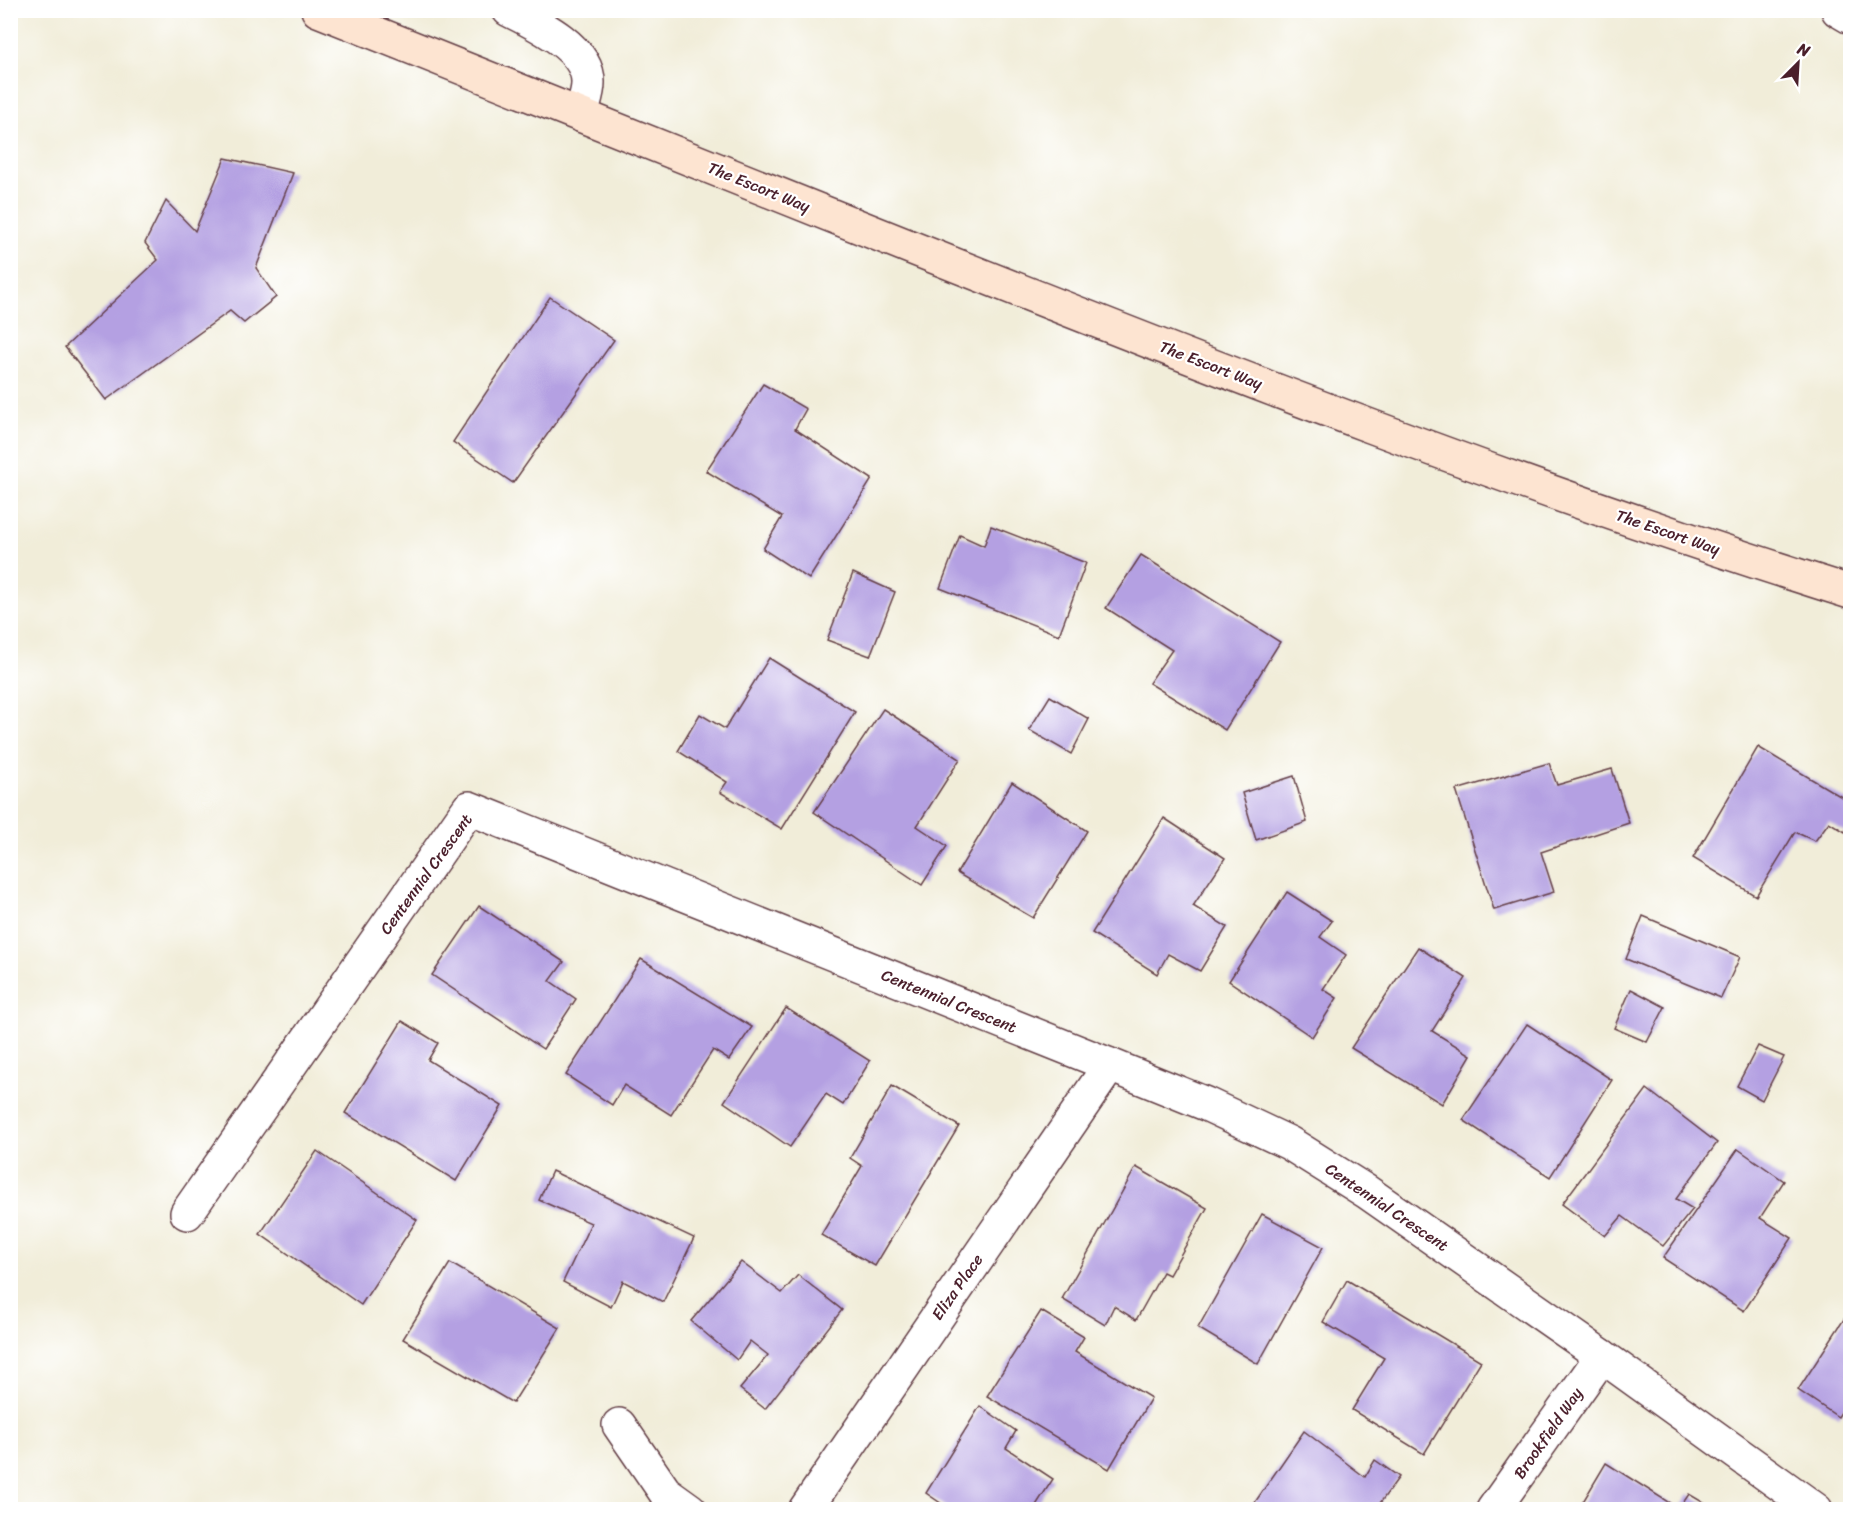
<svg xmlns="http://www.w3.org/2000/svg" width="1861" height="1520" font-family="Sriracha,sans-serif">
<rect width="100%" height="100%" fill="#fff"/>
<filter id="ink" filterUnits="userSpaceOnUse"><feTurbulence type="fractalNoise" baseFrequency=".0167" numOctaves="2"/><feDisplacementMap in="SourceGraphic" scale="12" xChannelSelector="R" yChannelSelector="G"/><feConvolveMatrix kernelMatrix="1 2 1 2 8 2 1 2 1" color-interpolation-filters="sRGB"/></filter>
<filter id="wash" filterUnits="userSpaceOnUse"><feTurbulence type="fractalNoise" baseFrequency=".008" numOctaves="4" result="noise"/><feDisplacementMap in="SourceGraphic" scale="24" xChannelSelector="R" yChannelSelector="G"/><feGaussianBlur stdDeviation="1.35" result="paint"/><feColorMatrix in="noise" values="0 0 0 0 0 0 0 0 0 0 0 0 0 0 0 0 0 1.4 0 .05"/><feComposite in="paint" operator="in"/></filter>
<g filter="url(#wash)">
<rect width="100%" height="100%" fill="#f1edd9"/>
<g id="blocks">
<g fill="#b4a0e2">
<polygon points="225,158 293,173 256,268 276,297 244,323 230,311 106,400 65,347 158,260 145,243 166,201 195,231"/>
<polygon points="550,297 614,340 513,483 453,442"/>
<polygon points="763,384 806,409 795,429 872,479 809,579 763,549 782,517 706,471"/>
<polygon points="991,526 1086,563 1059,635 940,588 960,535 984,546"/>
<polygon points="1141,555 1280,642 1225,730 1149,683 1172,650 1106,608"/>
<polygon points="853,573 895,592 870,656 827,640"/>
<polygon points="769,658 855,712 782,829 720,792 727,782 678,751 700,714 725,729"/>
<polygon points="1050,696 1089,719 1071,754 1029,730"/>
<polygon points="883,709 960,759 917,826 947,846 922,885 814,812"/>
<polygon points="1758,747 1850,802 1850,824 1845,832 1829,822 1815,841 1795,832 1756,896 1693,858"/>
<polygon points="1549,763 1557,785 1612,769 1629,823 1541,852 1554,892 1494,910 1456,790"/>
<polygon points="1294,776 1307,822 1256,840 1242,793"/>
<polygon points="1012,782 1087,831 1033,918 957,873"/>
<polygon points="1164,818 1225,858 1193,906 1227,927 1200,971 1168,954 1157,974 1092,933"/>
<polygon points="1287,892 1332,921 1320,937 1346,955 1323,989 1337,998 1312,1037 1229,981"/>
<polygon points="479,906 564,962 550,981 576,999 543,1049 432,975"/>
<polygon points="1643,916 1740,957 1721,998 1626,959"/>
<polygon points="1418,947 1466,978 1432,1031 1471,1055 1442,1104 1351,1048"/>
<polygon points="641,959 752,1027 729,1060 713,1050 671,1115 624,1085 612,1105 566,1075"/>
<polygon points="1631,989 1665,1007 1647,1042 1614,1028"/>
<polygon points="786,1008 870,1061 843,1105 826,1094 790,1147 724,1102"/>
<polygon points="402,1021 438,1043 428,1060 502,1106 456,1181 345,1113"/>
<polygon points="1527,1024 1612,1080 1550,1177 1463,1120"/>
<polygon points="1758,1046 1784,1057 1762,1100 1737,1086"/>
<polygon points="892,1086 959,1126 875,1266 821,1235 862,1166 850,1158"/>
<polygon points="1647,1089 1717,1143 1676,1199 1693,1209 1663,1246 1622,1216 1605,1236 1562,1204"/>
<polygon points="1738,1149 1784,1181 1760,1218 1792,1238 1744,1311 1663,1258"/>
<polygon points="317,1151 417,1220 361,1305 260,1234"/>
<polygon points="1136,1167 1207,1208 1169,1275 1163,1272 1136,1320 1114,1306 1105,1325 1062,1299"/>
<polygon points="552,1171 694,1238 663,1302 623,1281 611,1307 563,1282 591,1223 539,1200"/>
<polygon points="1262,1214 1323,1247 1258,1364 1198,1328"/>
<polygon points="741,1262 782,1293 798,1275 842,1310 765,1409 740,1389 768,1355 750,1341 737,1360 691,1321"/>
<polygon points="450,1263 560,1328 513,1403 403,1339"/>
<polygon points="1347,1280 1481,1361 1424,1454 1352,1410 1384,1358 1323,1322"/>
<polygon points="1041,1311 1084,1337 1075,1352 1151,1398 1109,1469 987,1396"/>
<polygon points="1848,1313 1850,1314 1850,1402 1849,1400 1838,1417 1798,1390"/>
<polygon points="980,1406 1016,1431 1006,1448 1053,1479 1033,1510 951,1510 926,1493"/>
<polygon points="1304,1431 1365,1477 1375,1460 1399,1477 1375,1510 1254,1510 1251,1508"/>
<polygon points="1606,1463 1679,1509 1689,1494 1716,1510 1578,1510"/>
</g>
</g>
</g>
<g filter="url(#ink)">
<use href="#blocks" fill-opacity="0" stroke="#633e45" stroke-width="1.5"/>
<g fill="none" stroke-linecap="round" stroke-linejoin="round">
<defs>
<g id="minor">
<path d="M509,10C535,23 589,48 588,83C588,94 583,105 581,115"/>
<polyline points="1838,10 1850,17"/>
<polyline points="187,1213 469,808 1110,1065 1206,1104 1289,1143 1367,1192 1602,1356 1816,1510"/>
<polyline points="619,1425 665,1492 690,1510"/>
<polyline points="805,1510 1110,1065"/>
<polyline points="1493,1510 1602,1356"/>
</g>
<path id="secondary" d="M318,10C512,88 706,165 900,243C1213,368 1528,491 1850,592"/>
</defs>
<use href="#minor" stroke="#633e45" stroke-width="36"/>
<use href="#secondary" stroke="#633e45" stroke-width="36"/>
<use href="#minor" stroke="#fff" stroke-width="33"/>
<use href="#secondary" stroke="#fde4d1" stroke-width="33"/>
</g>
</g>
<g text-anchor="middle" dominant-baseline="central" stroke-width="4.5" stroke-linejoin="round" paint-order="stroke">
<g font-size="16" fill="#4a1f2b" stroke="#fff">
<text transform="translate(759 187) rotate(22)">The Escort Way</text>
<text transform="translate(1211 365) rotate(21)">The Escort Way</text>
<text transform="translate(1668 532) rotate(19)">The Escort Way</text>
<text transform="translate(426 874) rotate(-54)">Centennial Crescent</text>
<text transform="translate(949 1001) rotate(22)">Centennial Crescent</text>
<text transform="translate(1387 1207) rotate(34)">Centennial Crescent</text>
<text transform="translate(957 1287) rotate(-55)">Eliza Place</text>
<text transform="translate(1548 1433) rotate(-55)">Brookfield Way</text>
</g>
</g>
<rect width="1861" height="1520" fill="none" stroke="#fff" stroke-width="36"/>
<g transform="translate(1798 63) rotate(24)" stroke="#ffffff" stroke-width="4.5" paint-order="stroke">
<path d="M0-4.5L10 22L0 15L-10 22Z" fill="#4a1f2b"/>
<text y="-9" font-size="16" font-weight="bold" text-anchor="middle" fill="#4a1f2b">N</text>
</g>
</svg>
